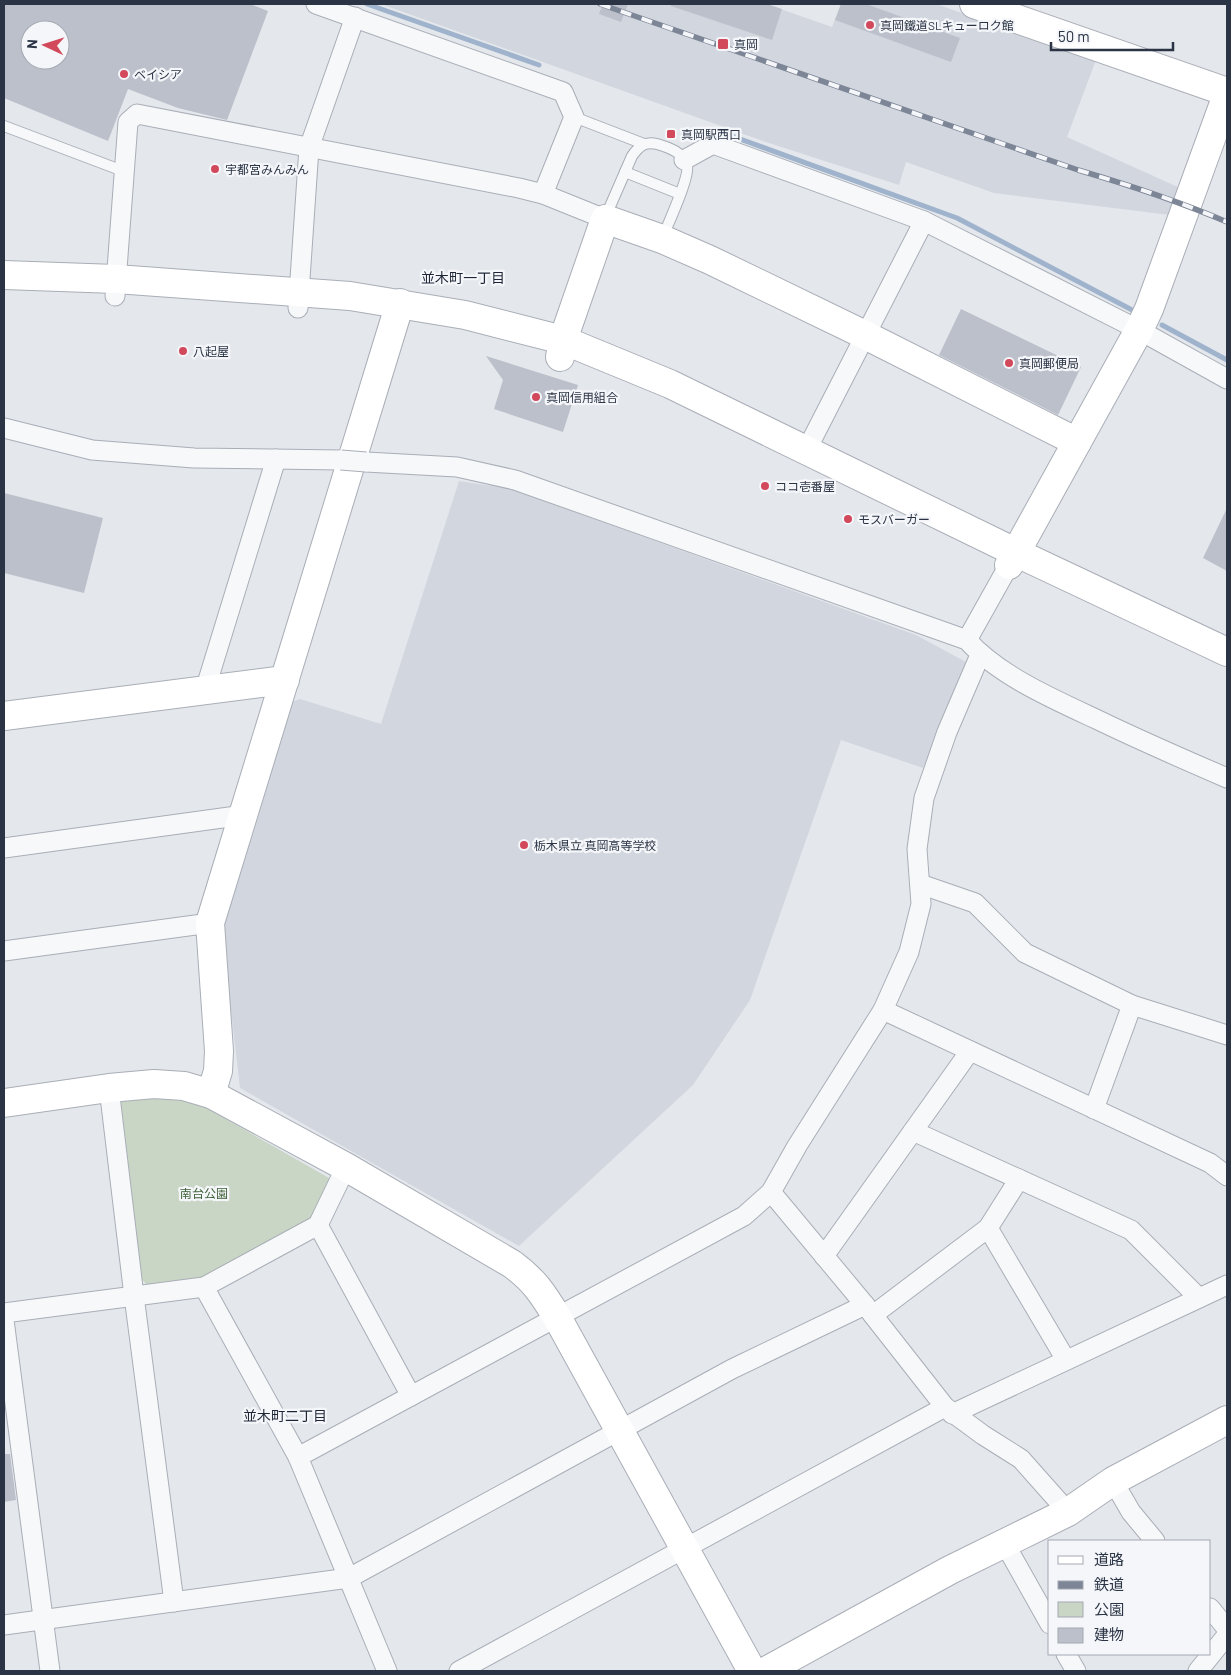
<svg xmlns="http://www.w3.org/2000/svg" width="1231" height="1675" font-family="Barlow,'Noto Sans JP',sans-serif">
<rect width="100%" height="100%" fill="#e4e7ec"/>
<g fill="#d2d6de">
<polygon points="381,4 766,4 832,27 841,4 936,4 1096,60 1067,137 1180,188 1170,215 994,193 906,162 899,185 760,140"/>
<polygon points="459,481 511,489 916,635 966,662 923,768 841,740 750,1000 693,1085 519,1246 240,1088 221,923 289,703 300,699 381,724"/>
</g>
<polygon fill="#c9d6c5" points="123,1097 189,1098 329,1178 331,1188 313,1219 201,1281 148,1286 138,1275 116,1105"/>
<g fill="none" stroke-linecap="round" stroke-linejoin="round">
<g stroke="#9fb4cc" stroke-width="5">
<polyline points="367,4 539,65"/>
<polyline points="729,135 957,218 1134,311"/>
<polyline points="1162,325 1227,360"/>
</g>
</g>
<g fill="#bbc0ca" fill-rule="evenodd">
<path d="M4,4H250L268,11L227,120L178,108L128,89L108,141L4,98ZM30,30H60V60H30Z"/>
<polygon points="603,4 628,4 621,22 599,14"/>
<polygon points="671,4 767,4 782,9 772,40 671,6"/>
<polygon points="841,4 866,4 960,38 951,62 835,20"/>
<polygon points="961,309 1081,367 1058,415 939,355"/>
<polygon points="486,356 578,385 563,432 494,409 503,380"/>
<polygon points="4,493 103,518 84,593 4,573"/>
<polygon points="1227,508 1227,571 1203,558"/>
<polygon points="4,1454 10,1454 16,1500 4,1502"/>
</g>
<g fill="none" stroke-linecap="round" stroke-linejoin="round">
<defs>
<g id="lane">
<polyline points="574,117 644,144"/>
<polyline points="4,126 123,171"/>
<polyline points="625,172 680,194"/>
<path d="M605,218L632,156C639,146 645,141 657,144C670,148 683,152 687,166C690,177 667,226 662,239"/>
</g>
<g id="street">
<polyline points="316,4 563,92 574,117 543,194"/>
<polyline points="684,160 713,144 924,221 1139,330 1227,379"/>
<polyline points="115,296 128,122 137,114 519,188 543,194 605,219"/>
<polyline points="298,308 309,148 355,17"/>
<polyline points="4,428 92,450 194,458 341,460"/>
<polyline points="806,451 924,221"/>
<path d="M366,462L457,467L515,480L967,640C998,675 1053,699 1096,719C1139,740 1183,759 1227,778"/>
<polyline points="967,640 1009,565"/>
<polyline points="205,690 276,459"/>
<polyline points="4,848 244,815"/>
<polyline points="920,884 975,903 1025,953 1132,1005 1227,1035"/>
<polyline points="4,951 210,923"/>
<polyline points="883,1010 1210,1163 1227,1176"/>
<polyline points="109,1088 134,1296 174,1602"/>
<polyline points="1094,1109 1132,1005"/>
<polyline points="913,1131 1131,1230 1199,1298"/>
<polyline points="771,1192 865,1305 945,1407 983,1435 1021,1459 1068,1512"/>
<polyline points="318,1225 411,1396"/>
<polyline points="988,1228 1066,1360"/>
<polyline points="824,1256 970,1051"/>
<polyline points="204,1287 298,1457 387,1671"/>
<polyline points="4,1313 204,1287 318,1225 346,1167"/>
<polyline points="873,1315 988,1228 1019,1179"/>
<polyline points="4,1320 50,1671"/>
<polyline points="952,1414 1227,1285"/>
<polyline points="298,1457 744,1216 771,1192 797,1146 883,1010 909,952 921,904 917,849 924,798 947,732 980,655"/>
<polyline points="1113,1481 1131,1512 1155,1541"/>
<polyline points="1005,1544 1050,1624"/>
<polyline points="1210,1608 1227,1629"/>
<polyline points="4,1625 349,1578 732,1369 865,1305"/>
<polyline points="1066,1654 1076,1671"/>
<polyline points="459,1671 945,1407"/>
<polyline points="1198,1671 1227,1635"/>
</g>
<g id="secondary">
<polyline points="974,4 1227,92"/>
<polyline points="4,275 116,279 350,296 465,315 563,340 670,384 1017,553 1227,652"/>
<polyline points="560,357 563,340 605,219 662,239 710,260 865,335 1077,442"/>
<polyline points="1009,565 1139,330 1149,309 1227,95"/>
<polyline points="4,716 285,680"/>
<polyline points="211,1094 218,1071 219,1051 210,923 400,303"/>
<path d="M4,1103L109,1088L154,1084L184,1086L211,1094L346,1167L512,1264C535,1281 543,1294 557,1317L752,1671"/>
<polyline points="766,1671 950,1570 1068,1512 1113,1481 1227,1420"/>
</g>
</defs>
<use href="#lane" stroke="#a9aeb7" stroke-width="12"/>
<use href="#street" stroke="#a9aeb7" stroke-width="21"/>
<use href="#secondary" stroke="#a9aeb7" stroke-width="30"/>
<use href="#lane" stroke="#f7f8fa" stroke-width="10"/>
<use href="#street" stroke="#f7f8fa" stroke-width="19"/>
<use href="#secondary" stroke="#fff" stroke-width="28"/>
<defs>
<path id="rail" d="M600,4L1078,170C1129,185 1178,201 1227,222"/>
</defs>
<use href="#rail" stroke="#7d8696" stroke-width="5.5"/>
<use href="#rail" stroke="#f4f6f9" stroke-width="4" stroke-dasharray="11" stroke-linecap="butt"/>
<defs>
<polyline id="street-bridge" points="341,460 366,462"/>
</defs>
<use href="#street-bridge" stroke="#a9aeb7" stroke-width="21" stroke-linecap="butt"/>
<use href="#street-bridge" stroke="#f7f8fa" stroke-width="19"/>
</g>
<g fill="#d1495b" stroke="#f4f6f9" stroke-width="2">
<circle cx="870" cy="25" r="5"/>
<rect x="717" y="38" width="12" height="12" rx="2.5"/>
<circle cx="124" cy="74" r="5"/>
<rect x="666" y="129" width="10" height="10" rx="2.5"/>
<circle cx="215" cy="169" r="5"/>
<circle cx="183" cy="351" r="5"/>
<circle cx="1009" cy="363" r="5"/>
<circle cx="536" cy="397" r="5"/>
<circle cx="765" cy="486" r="5"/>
<circle cx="848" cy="519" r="5"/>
<circle cx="524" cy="845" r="5"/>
</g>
<g text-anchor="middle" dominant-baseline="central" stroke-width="4.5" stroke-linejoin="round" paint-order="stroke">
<g font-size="12" fill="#2b3445" stroke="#f4f6f9" text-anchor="start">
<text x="880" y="25">真岡鐵道SLキューロク館</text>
<text x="734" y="44">真岡</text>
<text x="134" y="74">ベイシア</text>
<text x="681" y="134">真岡駅西口</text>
<text x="225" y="169">宇都宮みんみん</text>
<text x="193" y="351">八起屋</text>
<text x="1019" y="363">真岡郵便局</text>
<text x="546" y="397">真岡信用組合</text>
<text x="775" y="486">ココ壱番屋</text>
<text x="858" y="519">モスバーガー</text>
<text x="534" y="845">栃木県立 真岡高等学校</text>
</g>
<g font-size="12" fill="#3f6138" stroke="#f4f6f9">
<text x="204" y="1193">南台公園</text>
</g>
<g font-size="14" fill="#1d2536" stroke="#f4f6f9">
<text x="463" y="277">並木町一丁目</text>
<text x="285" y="1415">並木町二丁目</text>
</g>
</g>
<rect width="1231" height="1675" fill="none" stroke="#2b3445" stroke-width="10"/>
<rect x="1048" y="1540" width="162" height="115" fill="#f4f6f9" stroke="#a4a8b1"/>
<rect x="1058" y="1556" width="25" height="8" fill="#ffffff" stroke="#a4a8b1"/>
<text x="1094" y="1565" font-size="15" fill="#2b3445">道路</text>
<rect x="1058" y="1581" width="25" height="8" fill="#7d8696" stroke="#a4a8b1"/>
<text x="1094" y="1590" font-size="15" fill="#2b3445">鉄道</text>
<rect x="1058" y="1602" width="25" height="15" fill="#c9d6c5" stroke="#a4a8b1"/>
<text x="1094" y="1615" font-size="15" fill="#2b3445">公園</text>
<rect x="1058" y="1628" width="25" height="15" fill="#bbc0ca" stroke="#a4a8b1"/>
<text x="1094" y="1640" font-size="15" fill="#2b3445">建物</text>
<g transform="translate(45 45) rotate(274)"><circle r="24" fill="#f4f6f9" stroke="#a4a8b1"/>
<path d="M0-4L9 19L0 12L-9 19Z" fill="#d1495b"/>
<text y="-8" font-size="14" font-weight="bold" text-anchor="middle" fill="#2b3445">N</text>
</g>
<path d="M1051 42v8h122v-8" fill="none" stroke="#2b3445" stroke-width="2.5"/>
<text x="1058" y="42" font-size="15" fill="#2b3445" stroke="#f4f6f9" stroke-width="4" paint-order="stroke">50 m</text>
</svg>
